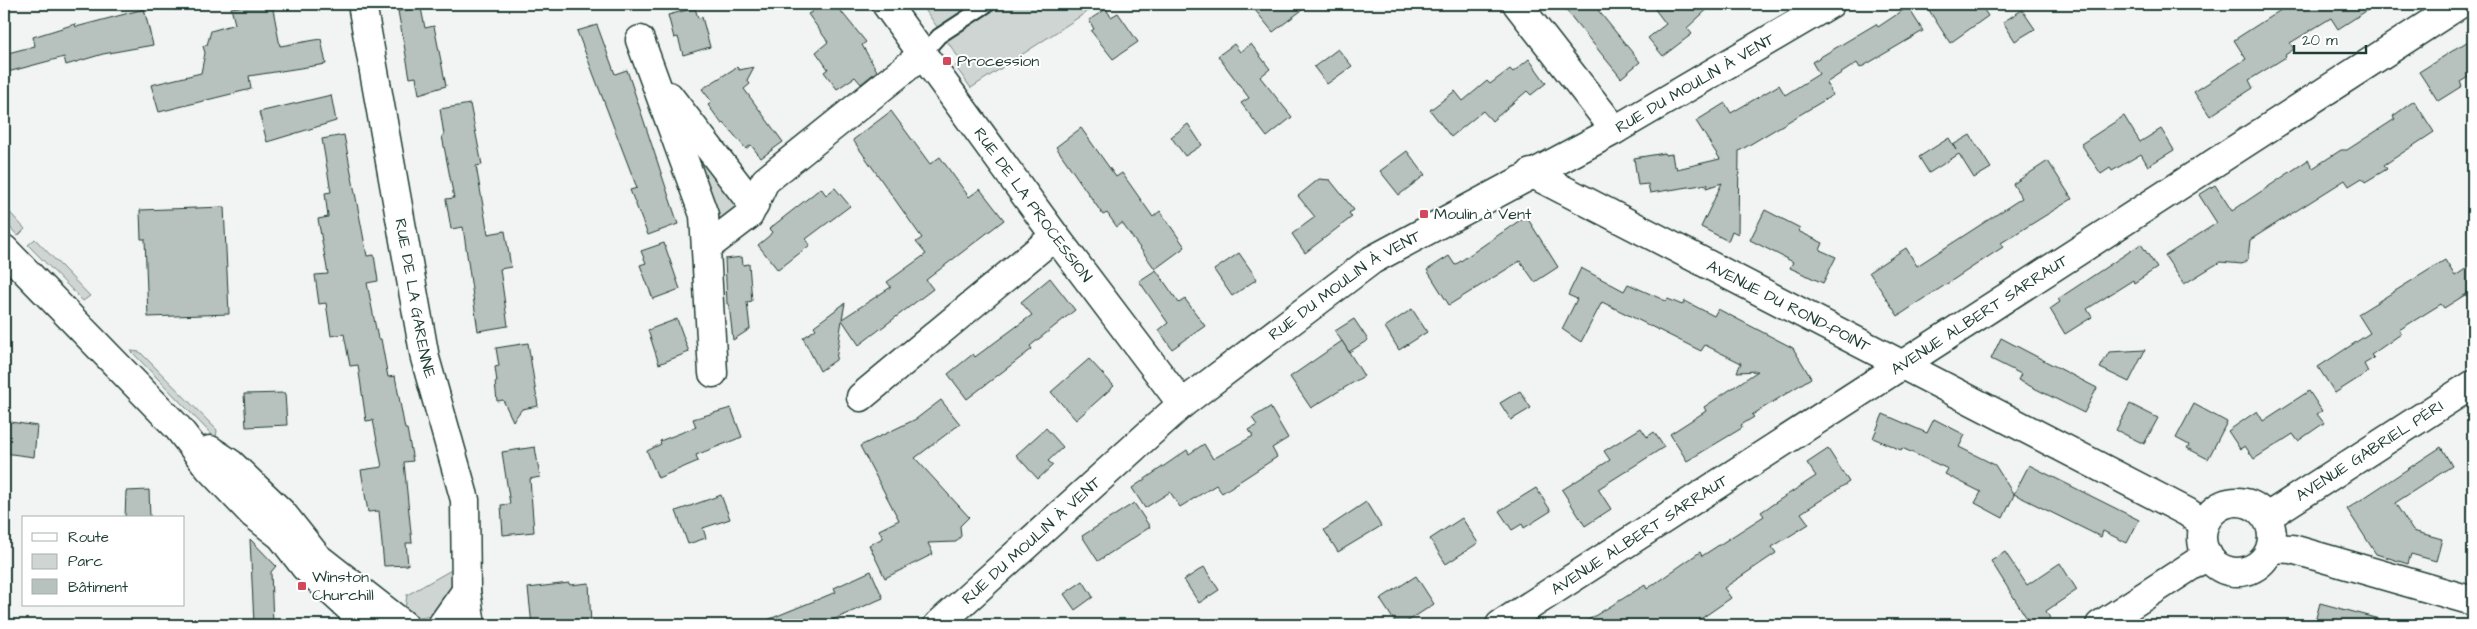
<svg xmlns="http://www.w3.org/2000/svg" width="2477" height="629" font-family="'Architects Daughter',sans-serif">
<rect width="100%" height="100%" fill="#f2f3f3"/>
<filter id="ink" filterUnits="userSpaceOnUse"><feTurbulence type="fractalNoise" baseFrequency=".02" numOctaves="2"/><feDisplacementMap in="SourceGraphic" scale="10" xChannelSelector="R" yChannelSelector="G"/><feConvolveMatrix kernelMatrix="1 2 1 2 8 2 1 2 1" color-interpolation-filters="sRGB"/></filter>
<g filter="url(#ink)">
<g fill="#ced5d3" stroke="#768984">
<polygon points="921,4 1099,4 971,88 955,66 961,61"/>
<polygon points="697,150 738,203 737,207 721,221 717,220 694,153"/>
<polygon points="4,206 25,229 18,236 4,221"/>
<polygon points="35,239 90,296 83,301 28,245"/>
<polygon points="131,351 140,352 217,430 216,439"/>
<polygon points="453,569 458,579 432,616 413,619 404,616 407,595"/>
</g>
<g fill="#b7c1bd" stroke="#1f3d34">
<polygon points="258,4 272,4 280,46 321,39 326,64 249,76 251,89 159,112 151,85 201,73 205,53 203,46 207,45 211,31 235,24 231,8"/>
<polygon points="808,4 835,4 866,42 862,45 877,71 861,84 855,77 837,89 824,72 828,69 816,52 828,42 808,14 812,12"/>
<polygon points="1250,4 1310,4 1273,32"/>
<polygon points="1561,4 1593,4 1640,62 1621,78"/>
<polygon points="1651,4 1713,4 1687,28 1692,34 1663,56 1648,38 1666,24"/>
<polygon points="1925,4 1980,4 1988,16 1950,43"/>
<polygon points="2290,4 2377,4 2338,29 2331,18 2290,43 2294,49 2285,55 2286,57 2249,80 2253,88 2210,116 2194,92 2246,59 2234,40"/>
<polygon points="1908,7 1923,31 1860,68 1857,63 1826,83 1833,95 1739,151 1738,234 1732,231 1728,241 1701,227 1722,183 1706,188 1708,184 1650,193 1648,184 1638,185 1634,158 1665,153 1665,155 1672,154 1674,166 1676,166 1677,169 1720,159 1696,121 1725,103 1731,113 1779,85 1785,95 1819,74 1812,62 1876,24 1878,27"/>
<polygon points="421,8 425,28 434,26 446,86 419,94 416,77 410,78 398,11"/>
<polygon points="695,8 698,18 702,17 710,47 683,55 678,37 674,38 668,15"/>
<polygon points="144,9 153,45 103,54 66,65 64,57 4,73 4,54 35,46 33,37 75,24 76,27"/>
<polygon points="1106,9 1111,17 1118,13 1138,42 1113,59 1091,31 1094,29 1089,20"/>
<polygon points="2022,10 2035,29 2015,41 2003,22"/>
<polygon points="597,25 615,74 627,70 678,224 648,235 630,190 637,188 577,31"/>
<polygon points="2473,38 2473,74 2460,82 2462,86 2438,101 2419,72"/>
<polygon points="1234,44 1240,52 1251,44 1270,69 1260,77 1292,117 1267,137 1241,103 1249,98 1218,56"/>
<polygon points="1338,49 1352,66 1327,84 1314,67"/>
<polygon points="1529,59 1546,83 1531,95 1527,91 1492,121 1483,111 1451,137 1430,110 1455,91 1463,101 1487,81 1490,84 1510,69 1513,72"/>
<polygon points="737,67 739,70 754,67 747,80 750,84 744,89 783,142 761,158 751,145 746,149 724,123 722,124 708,105 712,102 702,89"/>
<polygon points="331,95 336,121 267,142 259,112"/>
<polygon points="2414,101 2434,132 2384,165 2387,169 2365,182 2362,178 2349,186 2345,180 2250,240 2248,259 2242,264 2220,262 2184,284 2165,256 2217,223 2199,195 2215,185 2232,211 2308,160 2313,168 2341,150 2347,150 2395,119 2393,116"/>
<polygon points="470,104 482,165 476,166 488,234 505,231 511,267 500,269 508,326 478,331 463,227 451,229 446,199 454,198 442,136 444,135 440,109"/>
<polygon points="891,111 930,164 940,157 969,197 980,189 1004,220 926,280 933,289 859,345 842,320 836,360 820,371 803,338 816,329 814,326 845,303 842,319 891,287 887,282 926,254 916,242 922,238 853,140"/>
<polygon points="2124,116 2140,142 2161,129 2174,150 2148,166 2141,154 2112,171 2110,168 2101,174 2081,144"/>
<polygon points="1188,124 1202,145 1185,156 1171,137"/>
<polygon points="1081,128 1116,177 1122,173 1153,217 1160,211 1185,247 1155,269 1122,223 1117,227 1107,213 1103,215 1056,147"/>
<polygon points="344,135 367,256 374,255 378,281 367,283 378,339 381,339 388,377 395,376 405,429 407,429 413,461 404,462 412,543 406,543 408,565 384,566 379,511 368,512 361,470 382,467 373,420 366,421 358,365 350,366 344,334 331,336 326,303 319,304 315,275 328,274 318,219 328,217 325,193 331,192 322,139"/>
<polygon points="1970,135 1991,168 1974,178 1959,154 1929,173 1919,157 1949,138 1956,150 1953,145"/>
<polygon points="1407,151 1425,175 1399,195 1380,171"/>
<polygon points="2048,161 2072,199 2001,243 2003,247 1898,316 1869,272 1906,248 1917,266 2022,198 2013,184"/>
<polygon points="1319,179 1330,180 1354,210 1349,213 1352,217 1305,253 1292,234 1315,217 1298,196"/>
<polygon points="821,188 826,195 835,188 850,206 806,239 810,245 778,270 758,245 769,236 772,232 769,229"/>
<polygon points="224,207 229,314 148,317 145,239 141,239 140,210"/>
<polygon points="1765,210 1800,228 1798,231 1823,243 1820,250 1836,257 1823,283 1790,268 1793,262 1750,240"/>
<polygon points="1526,216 1558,267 1535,282 1520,261 1449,305 1427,270 1449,256 1455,265"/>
<polygon points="664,243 680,289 653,299 640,265 646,263 641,251"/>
<polygon points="2141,244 2157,268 2134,283 2133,280 2087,309 2092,317 2065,334 2050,309 2060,302 2058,299"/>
<polygon points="1239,253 1257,279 1232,296 1214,270"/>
<polygon points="742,257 743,265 749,264 752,301 747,302 750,329 733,340 729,304 727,304 725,259"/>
<polygon points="2445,260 2455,276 2473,264 2473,290 2444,308 2441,304 2399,330 2401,334 2371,355 2374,358 2364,364 2368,372 2335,393 2318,367 2370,333 2358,314"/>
<polygon points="1581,268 1624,291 1628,284 1666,301 1668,299 1682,305 1685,301 1714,316 1718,309 1793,348 1811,378 1752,415 1754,417 1741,425 1742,428 1687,461 1670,434 1706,411 1704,407 1758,371 1737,372 1741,363 1705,345 1701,351 1602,302 1581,342 1562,329 1577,299 1568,295"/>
<polygon points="1156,270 1179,303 1185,299 1205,326 1172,349 1159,330 1168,323 1139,281"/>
<polygon points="1050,278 1075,310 1030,346 1032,349 967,399 948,374 973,354 975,357 1032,315 1021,302"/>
<polygon points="1412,309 1427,332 1399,350 1385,327"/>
<polygon points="677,319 689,352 659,364 648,330"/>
<polygon points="1354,319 1368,340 1349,352 1335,331"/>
<polygon points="2001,338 2097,388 2084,413 2018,380 2021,374 1991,359"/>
<polygon points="1342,341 1364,376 1311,408 1290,377"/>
<polygon points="528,343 538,406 522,409 513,421 503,400 497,401 495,382 497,382 495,367 499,366 496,348"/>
<polygon points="2145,350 2129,382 2100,368 2109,352"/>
<polygon points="1089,359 1114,386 1076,420 1051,392"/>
<polygon points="1520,391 1531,408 1511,420 1500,403"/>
<polygon points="2309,391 2322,411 2317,414 2324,423 2298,441 2293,434 2254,459 2245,446 2240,449 2228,431 2257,411 2263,421"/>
<polygon points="285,393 287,425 246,427 244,394"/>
<polygon points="941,400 960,424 915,458 969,517 960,526 961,536 956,542 928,543 933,554 885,578 869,545 883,538 879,530 899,520 860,446 916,419"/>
<polygon points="2130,404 2158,418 2144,444 2116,430"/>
<polygon points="2194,404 2227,422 2208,459 2187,448 2189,445 2176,438"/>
<polygon points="1270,407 1288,438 1272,448 1277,457 1222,493 1216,485 1180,507 1170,492 1145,508 1132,488 1187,450 1189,454 1204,444 1213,459 1253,436 1249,430 1257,425 1252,418"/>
<polygon points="731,408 742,437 696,455 698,461 658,478 647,451 661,444 660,441 696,427 693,419"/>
<polygon points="1883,414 1927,433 1934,419 1965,435 1959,447 1995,465 2014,495 2003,518 1975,503 1981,492 1945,474 1948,469 1902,448 1901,450 1873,438"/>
<polygon points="4,421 37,426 34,457 4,453"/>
<polygon points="1046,428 1063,447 1048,461 1053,465 1038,479 1016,455"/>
<polygon points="1641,428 1647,437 1654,432 1664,447 1598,489 1611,509 1585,526 1562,490 1610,460 1604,451"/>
<polygon points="535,447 540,477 530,479 534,532 503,535 501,505 510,504 502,452"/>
<polygon points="2441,447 2452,466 2395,503 2413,531 2442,539 2436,561 2411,554 2408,564 2376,554 2347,509"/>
<polygon points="1828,449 1849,482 1801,513 1809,524 1772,547 1776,553 1724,588 1731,598 1692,625 1580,625 1645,585 1647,589 1700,552 1702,556 1764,516 1761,512 1816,476 1807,463"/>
<polygon points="2029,465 2139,520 2127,543 2103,531 2101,537 2014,494"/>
<polygon points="1536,488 1551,511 1524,528 1522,524 1512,530 1499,511"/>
<polygon points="149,490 150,518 125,518 126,491"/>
<polygon points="721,495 730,519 703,528 706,538 688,544 676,511"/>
<polygon points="1366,502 1381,526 1338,552 1324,530"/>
<polygon points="1134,503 1150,527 1098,561 1082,536"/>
<polygon points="1462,518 1478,543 1446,564 1430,539"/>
<polygon points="250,539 276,566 271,572 273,624 254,624"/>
<polygon points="2005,552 2027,585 2060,563 2077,590 2046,611 2050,618 2039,625 2031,625 1991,561"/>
<polygon points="1204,567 1219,590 1199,603 1184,580"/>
<polygon points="871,571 883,598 821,625 755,625 836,592 834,588"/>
<polygon points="1416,576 1434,604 1402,625 1397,625 1380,599"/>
<polygon points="1083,581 1093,597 1075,610 1064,594"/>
<polygon points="569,583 570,585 589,583 591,625 532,625 528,588"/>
<polygon points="2320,603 2380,619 2379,625 2314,625"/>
</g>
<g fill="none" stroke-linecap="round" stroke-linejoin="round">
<defs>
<polyline id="service" points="922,55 939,36 988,4"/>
<g id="minor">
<path id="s1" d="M362,4L425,358L465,500L466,591L471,625"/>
<path id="s2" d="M886,4L1055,236L1182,404"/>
<polyline points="1517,4 1615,130"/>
<polyline points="640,40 704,215 713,373"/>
<polyline points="669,96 754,206"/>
<path id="s3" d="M1531,173L2187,512L2204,524"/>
<polyline points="706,248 749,215 765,181 922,55"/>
<polyline points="861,397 1055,236"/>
<circle cx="2237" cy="537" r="35"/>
<path id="s4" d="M2267,517L2473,384"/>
<polyline points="2271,548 2292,549 2473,601"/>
<polyline points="442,625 466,591"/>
<path id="s5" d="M938,625L1182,404L1372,260L1615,130L1830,4"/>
<path id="s6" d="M1500,625L2460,4"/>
<polyline points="2100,625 2208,555"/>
</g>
<g id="tertiary">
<polyline points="4,249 178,428 209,468 253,514 281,536 305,567 368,625"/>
<polyline points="210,450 231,464 282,513 317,557 404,625"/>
</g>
</defs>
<use href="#service" stroke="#1f3d34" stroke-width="18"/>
<use href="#minor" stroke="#1f3d34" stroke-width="31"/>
<use href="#tertiary" stroke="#1f3d34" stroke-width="31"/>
<use href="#service" stroke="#fff" stroke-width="14"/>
<use href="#minor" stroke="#fff" stroke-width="28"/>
<use href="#tertiary" stroke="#fff" stroke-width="28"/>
</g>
</g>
<g fill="#d1495b" stroke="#fff" stroke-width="2">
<rect x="942" y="56" width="10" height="10" rx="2.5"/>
<rect x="1419" y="209" width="10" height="10" rx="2.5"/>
<rect x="297" y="581" width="10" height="10" rx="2.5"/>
</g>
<g text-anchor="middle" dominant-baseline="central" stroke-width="4" stroke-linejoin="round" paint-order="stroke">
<g font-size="16" fill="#1f3d34" stroke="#fff" text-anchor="start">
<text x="957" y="61">Procession</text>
<text x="1434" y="214">Moulin à Vent</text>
<text x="312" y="577">Winston<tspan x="312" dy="18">Churchill</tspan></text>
</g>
<g font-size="16" fill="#1f3d34" stroke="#fff">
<text stroke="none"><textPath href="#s5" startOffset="936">RUE DU MOULIN À VENT</textPath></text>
<text stroke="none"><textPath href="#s2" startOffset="249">RUE DE LA PROCESSION</textPath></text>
<text stroke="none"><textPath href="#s5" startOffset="531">RUE DU MOULIN À VENT</textPath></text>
<text stroke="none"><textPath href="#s1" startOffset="299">RUE DE LA GARENNE</textPath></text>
<text stroke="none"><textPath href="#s3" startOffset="290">AVENUE DU ROND-POINT</textPath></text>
<text stroke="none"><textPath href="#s6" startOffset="571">AVENUE ALBERT SARRAUT</textPath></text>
<text stroke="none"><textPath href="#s4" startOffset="122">AVENUE GABRIEL PÉRI</textPath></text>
<text stroke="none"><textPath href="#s6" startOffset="166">AVENUE ALBERT SARRAUT</textPath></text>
<text stroke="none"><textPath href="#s5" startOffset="126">RUE DU MOULIN À VENT</textPath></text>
</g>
</g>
<rect width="2477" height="629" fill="none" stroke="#fff" stroke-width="20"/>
<rect x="10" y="10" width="2457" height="609" fill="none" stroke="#1f3d34" stroke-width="2" filter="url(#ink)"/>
<rect x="22" y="516" width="162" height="90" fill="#ffffff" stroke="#a5b1ae"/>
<rect x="32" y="533" width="25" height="8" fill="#ffffff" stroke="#a5b1ae"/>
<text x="68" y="542" font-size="15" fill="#1f3d34">Route</text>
<rect x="32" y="554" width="25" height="15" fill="#ced5d3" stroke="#a5b1ae"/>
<text x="68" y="566" font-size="15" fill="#1f3d34">Parc</text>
<rect x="32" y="579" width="25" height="15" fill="#b7c1bd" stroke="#a5b1ae"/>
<text x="68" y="592" font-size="15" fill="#1f3d34">Bâtiment</text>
<path d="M2294 45v8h72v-8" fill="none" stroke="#1f3d34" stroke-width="2.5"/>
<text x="2302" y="45" font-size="15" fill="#1f3d34" stroke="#ffffff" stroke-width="4" paint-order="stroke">20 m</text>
</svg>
